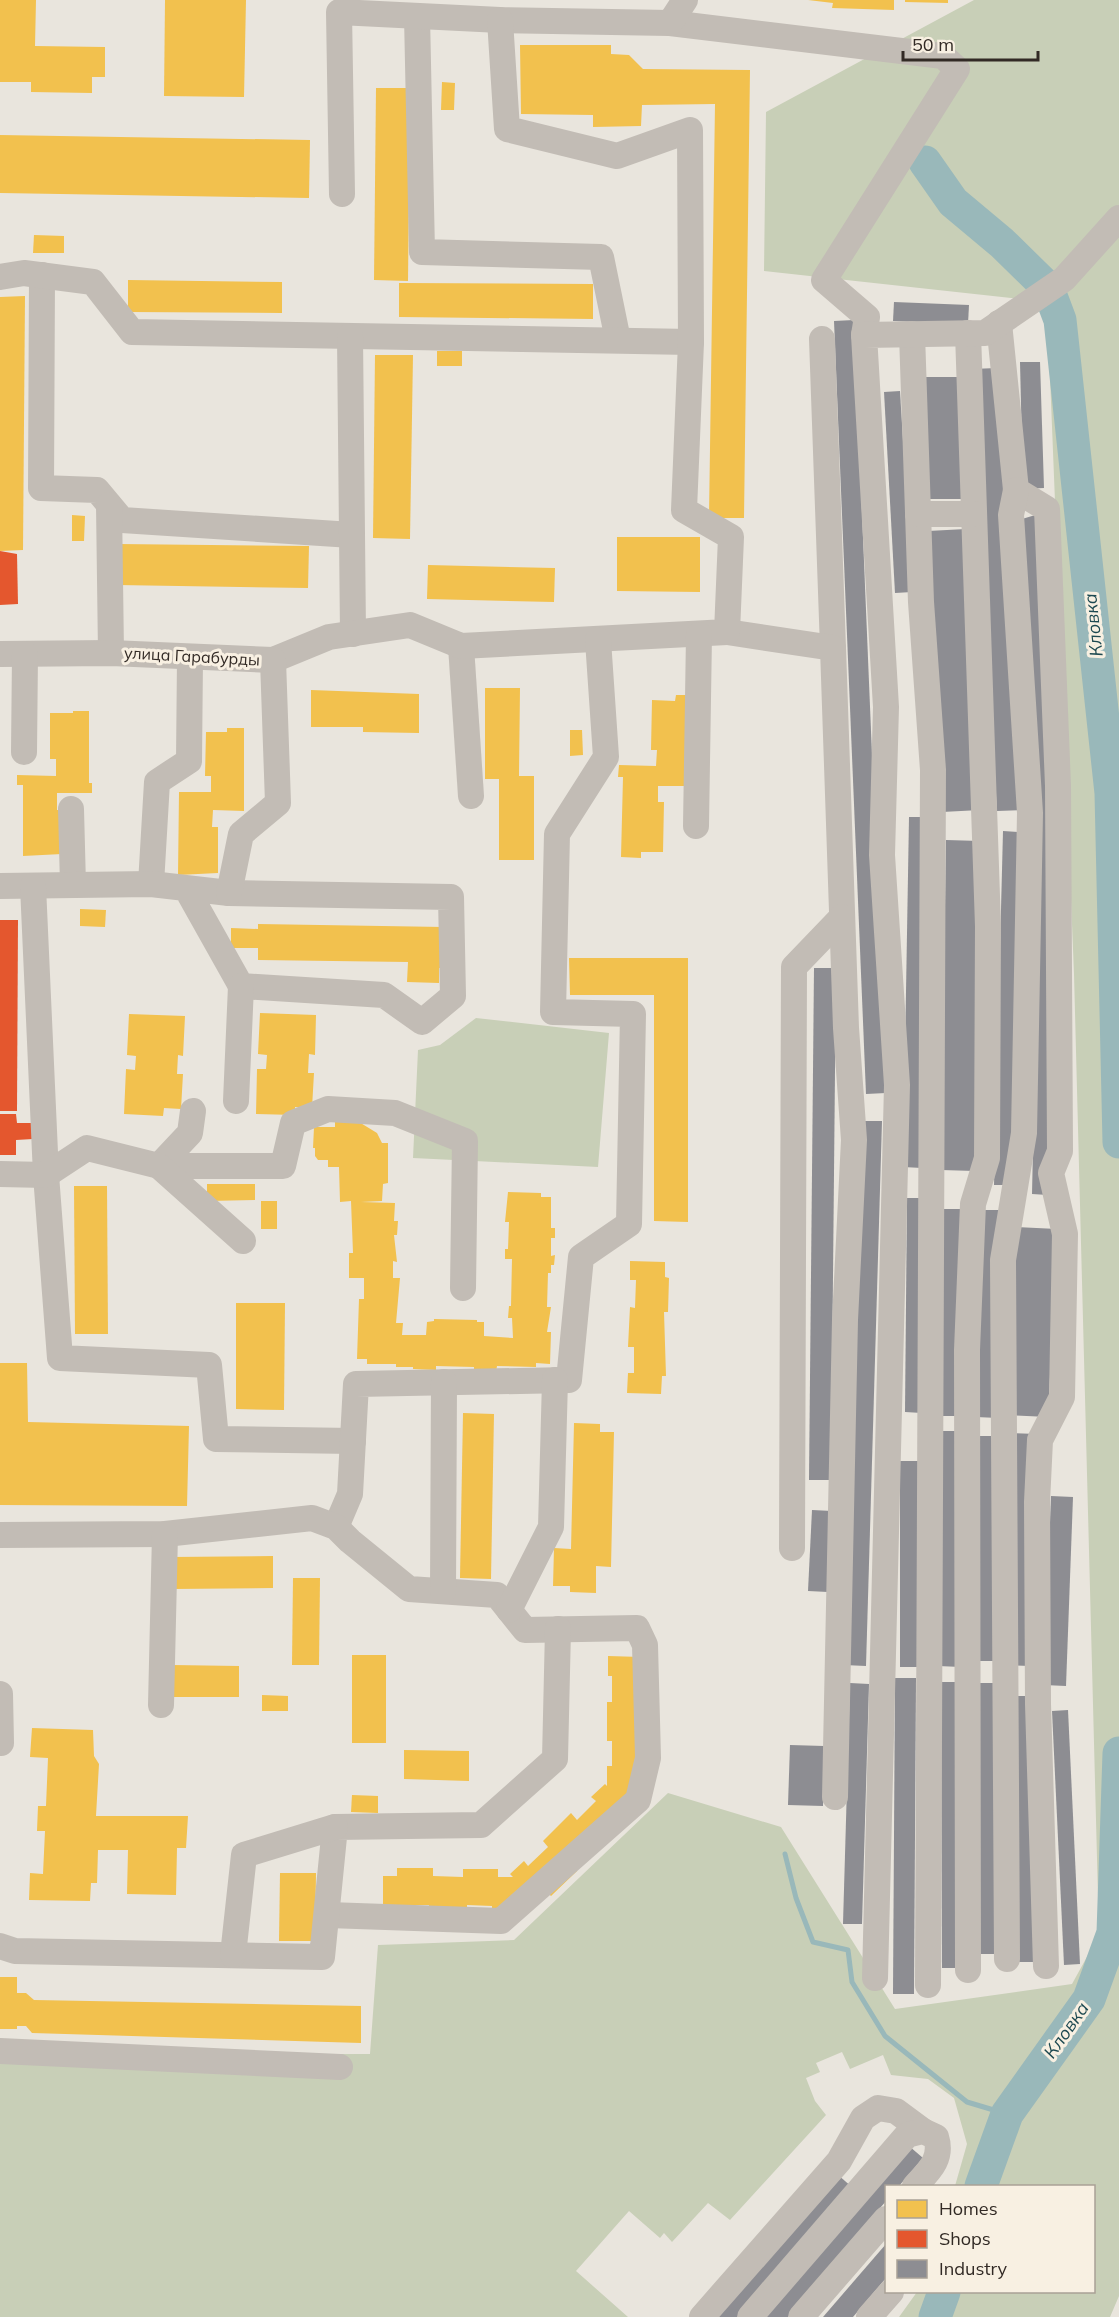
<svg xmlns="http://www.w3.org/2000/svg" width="1119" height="2317" font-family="Mulish,sans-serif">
<rect width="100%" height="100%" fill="#e9e5dd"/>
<g fill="#c8cfb7">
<polygon points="974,0 1119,0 1119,2296 1110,2317 899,2317 917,2292 1094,2292 1094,2186 955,2186 967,2144 954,2098 928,2079 891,2075 883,2055 850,2069 842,2052 816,2063 820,2072 806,2078 815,2101 826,2115 730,2220 708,2203 672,2242 664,2233 660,2238 629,2211 576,2271 628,2317 0,2317 0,2055 370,2054 378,1945 514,1940 668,1793 781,1827 895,2009 1072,1984 1099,1935 1074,974 1047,302 764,271 766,112"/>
<polygon points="476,1018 609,1033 598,1167 413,1158 418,1050 440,1045"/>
</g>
<g fill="#f2c14e">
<polygon points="0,0 36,0 35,46 105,47 105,77 92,77 92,93 31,92 31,82 0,82"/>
<polygon points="165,0 246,0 244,97 164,96"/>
<polygon points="808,0 894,0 894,10 832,8 833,3"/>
<polygon points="905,0 948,0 948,3 905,2"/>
<polygon points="520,45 611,45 611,54 629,55 643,69 750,70 744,518 709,518 715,104 642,105 641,126 593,127 593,115 521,114"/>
<polygon points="442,82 455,83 454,110 441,110"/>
<polygon points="376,88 410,88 408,281 374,280"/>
<polygon points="0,135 310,140 309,198 0,193"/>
<polygon points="34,235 64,236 64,253 33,253"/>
<polygon points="128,280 282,282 282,313 128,312"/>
<polygon points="399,283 593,284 593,319 399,317"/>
<polygon points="25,296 23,550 0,551 0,297"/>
<rect x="437" y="351" width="25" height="15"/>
<polygon points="375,355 413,355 410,539 373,538"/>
<polygon points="72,515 85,516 84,541 72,541"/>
<polygon points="617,537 700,537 700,592 617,591"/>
<polygon points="118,544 309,546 308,588 117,585"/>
<polygon points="428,565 555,568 554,602 427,599"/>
<polygon points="485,688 520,688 519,776 534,776 534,860 499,860 499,779 485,779"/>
<polygon points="311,690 419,694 419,733 363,732 363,727 311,727"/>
<polygon points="676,695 693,695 697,786 658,786 658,802 664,802 663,852 641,852 641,858 621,857 623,777 618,777 619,765 656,766 657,750 651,750 652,700 675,701"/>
<polygon points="73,711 89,711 89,783 92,783 92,793 57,793 57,810 62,810 62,854 23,856 23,785 17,785 17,775 56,776 56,759 50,759 50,713 73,713"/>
<polygon points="227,728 244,728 244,811 213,810 212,827 218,827 218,873 178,875 179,792 211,792 211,776 205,776 206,732 227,732"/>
<polygon points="570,730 582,730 583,755 570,756"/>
<polygon points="80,909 106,910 105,927 80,926"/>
<polygon points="258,924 444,927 443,968 439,968 439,983 407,982 408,962 258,960 258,948 231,948 231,928 258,929"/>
<polygon points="569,958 688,958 688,1222 654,1221 654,995 570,995"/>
<polygon points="260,1013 316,1015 315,1055 309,1054 308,1073 314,1073 312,1108 295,1107 295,1115 256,1114 257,1069 266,1069 267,1055 258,1054"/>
<polygon points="129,1014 185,1016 183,1056 178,1055 177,1074 183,1074 181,1109 164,1108 163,1116 124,1114 126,1069 135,1070 136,1056 127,1055"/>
<polygon points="335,1122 359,1122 377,1133 382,1143 388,1143 388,1183 383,1184 382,1201 361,1202 395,1203 394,1221 398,1221 397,1235 394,1235 397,1262 393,1261 393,1278 400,1278 396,1323 403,1323 402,1335 426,1335 427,1322 434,1321 434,1319 477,1320 477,1322 484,1322 484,1336 513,1338 512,1318 508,1318 509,1306 511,1306 512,1259 505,1259 505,1249 508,1249 509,1222 505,1222 508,1192 541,1193 541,1197 551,1197 551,1228 555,1228 555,1238 551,1238 551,1256 555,1255 554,1265 551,1265 551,1273 548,1273 547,1307 551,1307 547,1332 551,1332 550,1364 536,1363 536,1367 497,1366 496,1372 474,1371 474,1367 436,1366 436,1370 413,1369 413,1367 396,1367 396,1364 367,1364 367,1359 357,1359 359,1299 364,1299 364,1278 349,1278 349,1253 353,1253 351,1201 340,1202 339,1167 328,1167 328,1160 318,1160 315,1156 315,1148 313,1148 314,1127 335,1127"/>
<polygon points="207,1184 255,1184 255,1200 207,1201"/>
<polygon points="74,1186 107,1186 108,1334 75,1334"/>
<rect x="261" y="1201" width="16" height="28"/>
<polygon points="630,1261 665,1262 665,1277 669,1278 668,1312 664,1312 666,1376 662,1376 661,1394 627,1393 628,1373 634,1373 634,1347 628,1347 630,1307 635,1308 636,1280 630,1280"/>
<polygon points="236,1303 285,1303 284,1410 236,1409"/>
<polygon points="0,1363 27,1363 28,1422 189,1426 187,1506 0,1505"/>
<polygon points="463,1413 494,1414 491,1579 460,1578"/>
<polygon points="574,1423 600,1424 600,1432 614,1432 611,1567 596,1566 596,1593 570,1592 570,1586 553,1586 554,1548 571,1549"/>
<polygon points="273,1556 273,1588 172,1589 171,1557"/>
<polygon points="293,1578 320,1578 319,1665 292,1665"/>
<rect x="352" y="1655" width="34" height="88"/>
<polygon points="608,1656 641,1657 640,1787 572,1866 577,1871 551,1896 546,1891 492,1910 492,1906 467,1905 467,1910 429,1909 429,1905 402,1905 402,1909 383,1909 383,1876 397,1876 397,1868 433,1868 433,1876 463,1877 463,1869 498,1869 498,1877 513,1877 510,1874 524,1861 528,1866 548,1847 543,1841 571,1813 577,1820 596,1801 591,1797 605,1784 607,1786 607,1766 612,1766 612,1741 607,1741 607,1702 612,1702 612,1676 608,1676"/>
<polygon points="172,1665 239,1666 239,1697 171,1697"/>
<polygon points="262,1695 288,1696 288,1711 262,1711"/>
<polygon points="32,1728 93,1730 94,1756 99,1764 96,1816 188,1816 186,1848 177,1848 176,1895 127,1894 128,1850 98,1850 97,1883 91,1883 90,1901 29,1900 30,1873 43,1874 45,1831 37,1831 38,1806 46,1806 48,1758 30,1757"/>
<polygon points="404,1750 469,1751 469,1781 404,1779"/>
<polygon points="352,1795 378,1796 378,1813 351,1812"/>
<polygon points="280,1873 316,1873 315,1941 279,1941"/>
<polygon points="0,1977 17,1977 17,1993 26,1993 34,2000 361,2006 361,2043 32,2033 26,2026 17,2026 17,2029 0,2029"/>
</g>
<g fill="#e4572e">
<polygon points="0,551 17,554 18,604 0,605"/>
<polygon points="0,920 18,920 17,1111 0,1111"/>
<polygon points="0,1114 16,1114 17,1123 33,1123 33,1139 16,1140 16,1155 0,1155"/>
</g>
<g fill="#8d8d92">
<polygon points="894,302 969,305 968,324 893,321"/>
<polygon points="854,320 886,1093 866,1094 834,321"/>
<polygon points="1020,362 1040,362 1044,488 1023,489"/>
<polygon points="997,368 1022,810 997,811 972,369"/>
<polygon points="923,377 962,377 961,499 923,499"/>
<polygon points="900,391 912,592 895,593 884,392"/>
<polygon points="1042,513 1056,874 1048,1195 1032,1194 1039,874 1022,519"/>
<polygon points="966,529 980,810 942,812 928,531"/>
<polygon points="909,817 928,817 922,1168 903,1167"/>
<polygon points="1003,831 1020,832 1011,1185 994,1185"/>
<polygon points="946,840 980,841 975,1171 941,1170"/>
<polygon points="814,968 836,968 831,1480 809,1480"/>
<polygon points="860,1121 882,1121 866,1666 844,1665"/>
<polygon points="907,1198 925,1198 922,1413 905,1412"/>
<rect x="942" y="1209" width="18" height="207"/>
<polygon points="980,1210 1001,1210 998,1418 976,1417"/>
<polygon points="1015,1227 1057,1229 1048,1417 1007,1415"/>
<polygon points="939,1431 962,1431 961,1667 938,1666"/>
<polygon points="1013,1433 1037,1434 1030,1666 1006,1665"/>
<polygon points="978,1436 996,1436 995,1661 977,1661"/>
<rect x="900" y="1461" width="23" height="206"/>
<polygon points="1051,1496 1073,1497 1066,1686 1044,1685"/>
<polygon points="812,1510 832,1511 828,1592 808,1591"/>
<polygon points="895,1678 916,1678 914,1994 893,1994"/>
<polygon points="941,1682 959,1682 960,1968 942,1968"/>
<polygon points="850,1683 869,1684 862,1924 843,1924"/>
<polygon points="978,1683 997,1683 995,1954 976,1954"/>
<polygon points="1014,1696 1033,1696 1036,1962 1018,1962"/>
<polygon points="1068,1710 1080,1964 1064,1965 1052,1711"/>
<polygon points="790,1745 824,1746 823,1806 788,1805"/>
<polygon points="909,2146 923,2158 899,2186 886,2186 886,2201 788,2317 763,2317"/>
<polygon points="837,2174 853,2188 741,2317 714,2317"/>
<polygon points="886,2244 886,2278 853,2317 823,2317"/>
</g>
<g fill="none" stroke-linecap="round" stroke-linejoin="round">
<polyline stroke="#99b8ba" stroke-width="5" points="785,1854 796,1898 813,1942 848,1950 852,1982 885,2036 967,2102 1007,2114"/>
<g stroke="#99b8ba" stroke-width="33">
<polyline points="925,162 953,202 1002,243 1048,288 1060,320 1111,793 1119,1142"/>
<polyline points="981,2186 1007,2114 1089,1999 1113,1933 1119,1753"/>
<polyline points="935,2317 944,2292"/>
</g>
<g stroke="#c2bcb5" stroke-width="26">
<polyline points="417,16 422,252 601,257 618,340"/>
<polyline points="670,23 943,56 957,69 824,280 867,317 864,335"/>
<polyline points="342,194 339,12 500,20 670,23 685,0"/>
<polyline points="42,275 41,488 97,490 122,520 352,535"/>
<polyline points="0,277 24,273 93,282 132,332 691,342"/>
<polyline points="999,323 1016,490 1047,509 1058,786 1060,1151 1051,1173 1065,1234 1062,1397 1040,1440 1037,1502 1038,1704 1046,1966"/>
<polyline points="968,333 988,926 987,1158 973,1204 967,1350 968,1970"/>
<polyline points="912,334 921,602 933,770 928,1985"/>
<polyline points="350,336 353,634"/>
<polyline points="822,339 833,648"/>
<polyline points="109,505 111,653"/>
<polyline points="918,514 974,514"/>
<polyline points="727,632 833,648 846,1028 854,1140 845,1320 835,1797"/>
<polyline points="461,646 471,796"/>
<polyline points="0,654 111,653 273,660 329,637 410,625 461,646 727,632 731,537 684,510 691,342 690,130 617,156 507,129 500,20"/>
<polyline points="24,752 25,654"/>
<polyline points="71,809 73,885"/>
<polyline points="696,826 699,635"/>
<polyline points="151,884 157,782 189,761 190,658"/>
<polyline points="0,886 151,884 229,893 451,897 453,996 422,1022 384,995 241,986 186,888"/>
<polyline points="33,886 46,1175 60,1358 209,1365 216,1439 353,1441"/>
<polyline points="229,893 241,834 278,803 273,660"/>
<polyline points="236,1101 241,986"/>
<polyline points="159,1166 283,1166 293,1123 328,1109 395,1113 465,1141 463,1288"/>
<polyline points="159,1166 190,1133 193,1111"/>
<polyline points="0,1174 46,1175 87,1148 159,1166 243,1241"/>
<polyline points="336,1527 350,1494 356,1384 569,1380 581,1257 629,1224 633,1014 553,1012 557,834 606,757 598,640"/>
<polyline points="0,1535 165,1534 312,1518 336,1527 350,1541 409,1589 497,1595 525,1630 637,1628 645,1645 648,1758 638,1800 501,1921 328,1915"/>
<polyline points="792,1548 794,967 842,917"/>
<polyline points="443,1591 444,1382"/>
<polyline points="509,1610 551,1527 555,1380"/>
<polyline points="0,1694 1,1743"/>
<polyline points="161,1705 165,1534"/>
<polyline points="0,1946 15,1951 322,1957 335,1827 481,1825 555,1759 558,1629"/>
<polyline points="233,1955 244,1855 335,1827"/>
<polyline points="1007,1959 1003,1260 1024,1133 1030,813 1011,515 1016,490"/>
<polyline points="875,1978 897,1085 882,855 886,707 864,335 985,333 1064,279 1119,218"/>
<polyline points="0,2051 340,2067"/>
<polyline points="702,2317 839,2161 863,2118 878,2108 896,2111 923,2131"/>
<path d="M750,2317L907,2135L923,2131L936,2137C943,2159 929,2171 915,2186"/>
<polyline points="801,2317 886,2219"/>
<polyline points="869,2317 891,2292"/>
</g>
</g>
<g text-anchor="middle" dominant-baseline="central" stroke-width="6" stroke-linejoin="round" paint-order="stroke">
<g font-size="16" fill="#322a25" stroke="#f8f0e2">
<text transform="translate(192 656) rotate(3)">улица Гарабурды</text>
</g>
<g font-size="18" font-style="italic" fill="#1d4951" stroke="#f8f0e2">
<text transform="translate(1093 625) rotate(-96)">Кловка</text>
<text transform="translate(1066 2030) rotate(-55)">Кловка</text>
</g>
</g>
<rect x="885" y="2185" width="210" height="108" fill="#f8f0e2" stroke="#a9a196" stroke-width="1.5"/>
<rect x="897" y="2200" width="30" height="18" fill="#f2c14e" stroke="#a9a196" stroke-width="1.5"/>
<text x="939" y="2215" font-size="18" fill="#322a25">Homes</text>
<rect x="897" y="2230" width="30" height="18" fill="#e4572e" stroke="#a9a196" stroke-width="1.5"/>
<text x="939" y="2245" font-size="18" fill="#322a25">Shops</text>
<rect x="897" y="2260" width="30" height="18" fill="#8d8d92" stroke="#a9a196" stroke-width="1.5"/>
<text x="939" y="2275" font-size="18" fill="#322a25">Industry</text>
<path d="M903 51v9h135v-9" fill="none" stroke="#322a25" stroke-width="3"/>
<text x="912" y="51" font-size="18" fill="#322a25" stroke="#f8f0e2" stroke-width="4.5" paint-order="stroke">50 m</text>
</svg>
